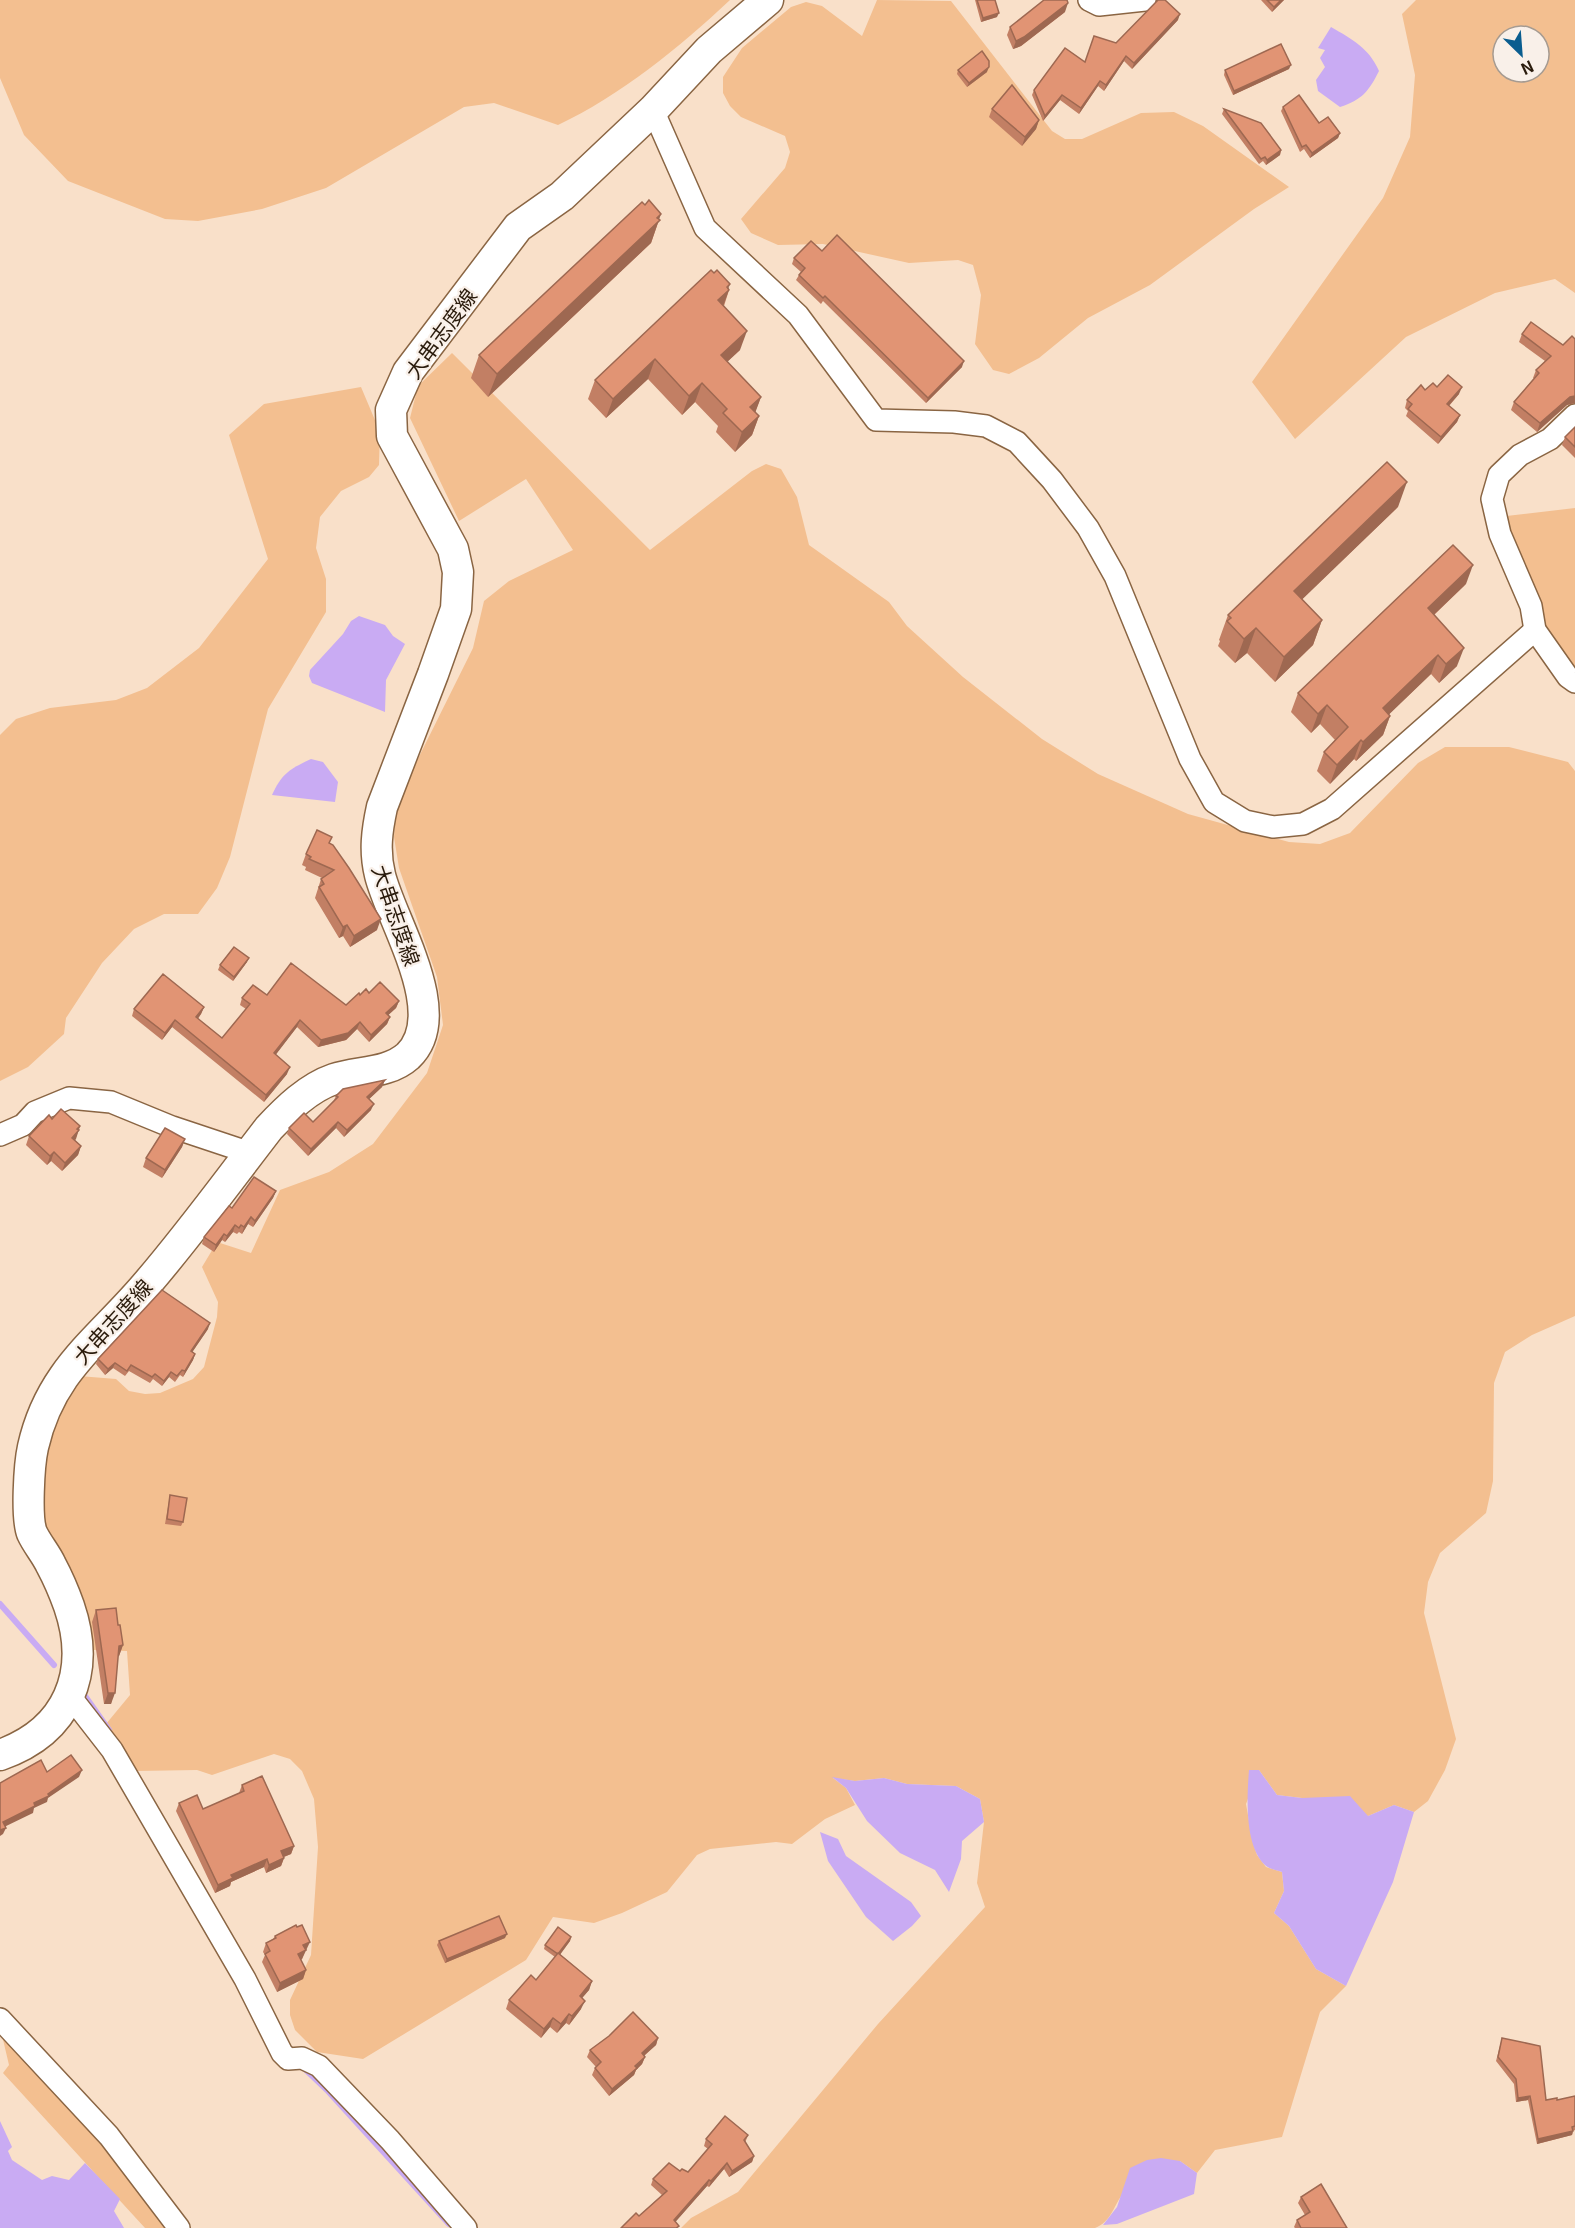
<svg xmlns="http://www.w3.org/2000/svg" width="1575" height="2228" font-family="Georgia,'Noto Sans JP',serif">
<rect width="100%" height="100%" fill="#f9e0c9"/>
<g fill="#f3bf90" fill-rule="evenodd">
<path d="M0,0H730C680,47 620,96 558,125L494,103L464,107L326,188L262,209L198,221L165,219L68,181L24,135L0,78Z"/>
<polygon points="877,0 951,1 1052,131 1065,139 1082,139 1141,113 1174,112 1203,126 1289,187 1254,209 1150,285 1088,318 1039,358 1009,374 993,370 975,344 981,295 973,265 958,260 909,263 823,244 778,245 751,233 741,219 785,168 790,152 785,136 741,117 730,106 723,93 723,77 742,48 791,7 806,2 822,6 862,36"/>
<path d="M1416,0H1575V293L1555,279L1495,293L1406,337L1295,439L1252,382L1383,198L1410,137L1415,75L1402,14ZM1503,36H1539V72H1503Z"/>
<path d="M452,353L650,550L752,471L766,464L781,469L797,497L809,545L889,602L907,626L963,677L1042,739L1098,774L1188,814L1289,842L1320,844L1350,833L1418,763L1445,747H1509L1568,762L1575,771V1316L1532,1335L1505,1352L1494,1383L1493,1481L1486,1513L1440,1553L1428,1582L1424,1613L1456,1739L1445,1770L1428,1801L1414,1812L1394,1805L1368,1816L1302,1798L1277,1795L1259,1770L1246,1804L1253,1843L1257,1855L1266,1867L1282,1872L1284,1891L1274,1913L1289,1926L1316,1969L1346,1986L1320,2012L1282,2137L1215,2150L1197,2173L1180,2161C1169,2167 1127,2188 1122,2195C1113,2207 1111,2222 1095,2228H681L691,2218L738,2192L878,2024L985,1907L977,1883L984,1822L980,1799L956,1786L907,1784L884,1778L855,1781L833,1778L846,1788L855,1805L825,1819L792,1844L776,1842L710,1849L697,1855L667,1892L622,1913L594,1923L553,1917L526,1960L363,2059L317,2052L295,2030L290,2015V2000L311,1955L318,1847L314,1799L302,1771L290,1759L274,1754L212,1775L197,1770L135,1771L106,1724L130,1695L127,1651L94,1650L57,1561L41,1533L35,1453L79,1376L116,1379L129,1391L145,1394L160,1393L193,1379L204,1367L217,1317L218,1302L202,1267L217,1242L251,1253L280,1190L329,1172L373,1144L427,1073L443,1025L437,977L399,868L394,837L396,803L473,648L484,601L509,581L573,550L526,479L459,521L410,418L418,386Z"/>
<polygon points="361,387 380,432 379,465 369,477 341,491 320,517 316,548 326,579 326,612 268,709 230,857 217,888 198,914 164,914 134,929 102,963 66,1018 64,1034 28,1067 0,1081 0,735 16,719 50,708 116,700 147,688 199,648 268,559 229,435 264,404"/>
<polygon points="1575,508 1575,692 1489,518"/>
<polygon points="1,2031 103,2144 165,2228 145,2228 3,2073 9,2065"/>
</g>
<g fill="#c9abf3">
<path d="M1331,27C1352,39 1369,48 1379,71C1369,91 1362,100 1340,107L1318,91L1316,80L1325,67L1320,58L1325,50L1318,48Z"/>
<polygon points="359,616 385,625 393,636 405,644 386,680 385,712 312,683 309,676 310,670 343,634 351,621"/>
<path d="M311,759L323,762L338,782L335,802L272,795C282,773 290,769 311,759Z"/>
<path d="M1249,1770H1259L1277,1795L1302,1798L1350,1796L1368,1816L1394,1805L1414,1812L1393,1882L1346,1986L1316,1969L1289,1926L1274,1913L1284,1891L1282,1872C1276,1870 1269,1869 1265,1865C1244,1845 1247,1796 1249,1770Z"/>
<polygon points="832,1777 855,1781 884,1778 907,1784 956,1786 980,1799 984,1822 962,1841 961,1859 949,1892 935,1870 900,1853 867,1821 846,1788"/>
<polygon points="820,1832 838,1839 846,1856 911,1902 921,1916 912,1926 893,1941 866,1917 828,1861"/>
<polygon points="0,2121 12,2147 8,2151 12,2160 42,2180 52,2176 69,2180 85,2163 120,2199 114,2211 124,2228 0,2228"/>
<polygon points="1161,2158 1180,2161 1197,2173 1194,2194 1117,2224 1103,2225 1117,2207 1130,2168 1147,2160"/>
</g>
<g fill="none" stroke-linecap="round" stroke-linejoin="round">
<g stroke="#c9abf3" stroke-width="6">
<polyline points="0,1604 54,1665"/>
<polyline points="85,1696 109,1730"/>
<polyline points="305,2069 327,2090 449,2224"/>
</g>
<defs>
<g id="street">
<polyline points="1089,0 1099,5 1145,0"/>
<polyline points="653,110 705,228 798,315 876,420 954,422 986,426 1017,442 1052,480 1088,528 1115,576 1190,759 1214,802 1245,821 1273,827 1303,824 1332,809 1535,630"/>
<polyline points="1575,415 1550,439 1520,455 1499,475 1492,499 1500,534 1531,606 1535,630 1568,677 1575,682"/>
<polyline points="0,1135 23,1125 35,1112 69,1098 111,1102 172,1127 250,1153"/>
<polyline points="70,1696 112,1750 245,1979 282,2053 288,2059 302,2058 319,2066 390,2140 466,2228"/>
<polyline points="0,2019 109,2136 179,2228"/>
</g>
<path id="secondary" d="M0,1755C68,1731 92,1673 69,1606C64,1592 58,1578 51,1565C46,1554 37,1544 32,1533C26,1518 29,1465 33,1447C50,1371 98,1341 145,1286C189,1235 228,1181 269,1128C287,1109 308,1088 334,1079C358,1071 388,1074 408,1056C452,1014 391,921 380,875C374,851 377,830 382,807L433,674L456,609L458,572L453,549L392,436L391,410L408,372L518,227L562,196L653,110L709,50L768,0"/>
</defs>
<use href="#street" stroke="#8a6543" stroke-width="24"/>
<use href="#secondary" stroke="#8a6543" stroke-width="33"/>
<use href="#street" stroke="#fff" stroke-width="21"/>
<use href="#secondary" stroke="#fff" stroke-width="30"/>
</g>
<g fill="#c27f64">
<polygon points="975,0 977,0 997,17 981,22"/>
<polygon points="1261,0 1284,0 1272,12"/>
<polygon points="1065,12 1021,46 1013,49 1007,35 1010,27"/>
<polygon points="1178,20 1132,69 1124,61 1104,91 1098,86 1079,114 1060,100 1043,121 1032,95 1034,90 1085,62 1116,43"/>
<polygon points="1289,69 1233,95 1224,75 1225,70"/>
<polygon points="958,70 987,72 967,87 957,74"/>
<polygon points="1283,107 1340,133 1338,138 1310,158 1304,149 1300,152 1281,111"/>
<polygon points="992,109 1039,120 1036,129 1022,146 989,117"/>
<polygon points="1224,109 1281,150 1280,155 1266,165 1263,161 1259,164 1222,114"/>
<polygon points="659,220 651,243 488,397 471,378 479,355"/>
<polygon points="822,251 962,367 926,403 823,301 821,304 796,280 799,275 801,272 792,264 794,258"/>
<polygon points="728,288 729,290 724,306 740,350 727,362 761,397 755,412 759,416 752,435 735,452 716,432 718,426 695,402 682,415 648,379 606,418 588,399 595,380"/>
<polygon points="1522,334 1563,345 1575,339 1575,403 1567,405 1537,432 1511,410 1514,402 1534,378 1533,378 1536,370 1545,361 1519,342"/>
<polygon points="1437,387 1459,394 1449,406 1460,415 1457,422 1438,444 1406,416 1408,411 1405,408 1407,400 1425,390"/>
<polygon points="1575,427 1575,458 1562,445 1565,437"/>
<polygon points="1398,507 1302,599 1322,620 1313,645 1275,682 1247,653 1235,663 1218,646 1220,641 1219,640 1228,615"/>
<polygon points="1466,584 1434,615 1457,666 1439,683 1431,674 1389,714 1390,716 1383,735 1356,761 1354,759 1330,784 1317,771 1324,752 1335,740 1320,724 1311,733 1291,712 1298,693"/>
<polygon points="330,843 377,930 350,947 343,936 339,938 315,898 321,879 322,878 305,870 306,867 302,865 306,854"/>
<polygon points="247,962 233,981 218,970 220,965"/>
<polygon points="369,993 399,1001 396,1008 388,1015 390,1017 387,1024 369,1042 357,1029 346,1040 318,1047 297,1027 275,1055 287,1074 264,1102 172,1027 162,1040 132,1016 134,1009 204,1007 201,1014 198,1019 222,1038 246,1009 240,1005 242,998 267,995 346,1005 360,995"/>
<polygon points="385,1080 382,1087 369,1099 371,1110 344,1137 336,1128 308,1156 287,1134 289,1128 313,1122 334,1100 336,1096"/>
<polygon points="52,1119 80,1126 75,1140 81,1146 78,1155 62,1171 51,1161 47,1165 26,1145 29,1136"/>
<polygon points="185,1139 182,1147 162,1178 143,1167 146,1158"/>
<polygon points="276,1191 273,1198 253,1227 248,1224 242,1234 239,1232 237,1234 233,1232 225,1242 222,1240 214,1252 202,1244 204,1237 232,1208"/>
<polygon points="208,1329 192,1352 195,1354 193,1360 183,1377 180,1375 175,1382 169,1377 162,1386 153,1379 150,1383 129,1371 125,1376 113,1368 105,1375 96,1364 98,1359"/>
<polygon points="170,1495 183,1522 181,1526 165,1524"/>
<polygon points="96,1610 118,1625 123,1645 119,1656 118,1656 111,1704 104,1704 92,1622"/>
<polygon points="242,1785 294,1846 291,1854 284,1857 284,1858 281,1866 266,1873 264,1867 231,1882 230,1886 215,1893 176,1811 179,1803 203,1809 239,1793"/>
<polygon points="275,1936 307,1950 305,1951 302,1959 301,1960 306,1970 303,1979 277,1992 262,1962 265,1955 263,1952 266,1943 273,1939"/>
<polygon points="571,1937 570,1941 560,1954 592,1981 589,1990 582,1998 581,2009 569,2025 566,2023 557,2033 550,2027 541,2038 506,2009 509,2000 536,1980 555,1957 544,1949 545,1945"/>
<polygon points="505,1938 445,1963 437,1945 439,1941"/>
<polygon points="658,2038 656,2045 644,2056 645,2057 642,2064 636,2070 634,2075 609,2096 592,2075 595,2068 596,2067 587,2057 590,2050"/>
<polygon points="1502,2038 1546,2100 1557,2100 1575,2096 1575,2130 1573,2131 1572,2135 1537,2144 1528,2100 1516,2102 1514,2084 1496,2061"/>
<polygon points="748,2135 745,2143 754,2156 752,2162 729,2177 724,2169 709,2187 707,2186 675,2222 679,2226 678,2228 621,2228 639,2216 662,2195 651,2185 653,2179 680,2171 688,2172 708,2149 704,2146 706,2139"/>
<polygon points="1301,2197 1347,2228 1295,2228 1294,2227 1297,2220 1305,2215 1298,2203"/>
</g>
<g fill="#9e6851">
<polygon points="1281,0 1284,0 1272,12 1274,7"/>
<polygon points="1068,3 1065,12 1021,46 1013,49 1016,41"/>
<polygon points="999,13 997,17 981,22 983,18"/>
<polygon points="1180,14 1178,20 1132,69 1134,63"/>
<polygon points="1126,56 1124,61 1104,91 1106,85"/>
<polygon points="1291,65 1289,69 1233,95 1234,91"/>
<polygon points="989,67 987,72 967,87 969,83"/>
<polygon points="1100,81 1098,86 1079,114 1081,108"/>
<polygon points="1062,95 1060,100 1043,121 1045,116"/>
<polygon points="1039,120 1036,129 1022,146 1025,137"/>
<polygon points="1340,133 1338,138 1310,158 1312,153"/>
<polygon points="1281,150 1280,155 1266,165 1267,160"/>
<polygon points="661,214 651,243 488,397 497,374"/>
<polygon points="730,284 727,292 729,290 722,309 718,300"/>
<polygon points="747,331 740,350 714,374 721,355"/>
<polygon points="655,359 648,379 606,418 613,399"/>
<polygon points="964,361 962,367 926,403 928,398"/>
<polygon points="702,383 695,402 682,415 689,396"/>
<polygon points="1462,387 1459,394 1444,411 1447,404"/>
<polygon points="1575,396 1575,403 1567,405 1537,432 1540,423 1570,397"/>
<polygon points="761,397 754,416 750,407"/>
<polygon points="1460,415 1457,422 1438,444 1441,437"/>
<polygon points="759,416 752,435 735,452 742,432"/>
<polygon points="1407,482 1398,507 1285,616 1294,591"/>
<polygon points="1473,565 1466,584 1421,627 1428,608"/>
<polygon points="1322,620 1313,645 1275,682 1284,657"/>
<polygon points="1256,628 1247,653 1235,663 1244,639"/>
<polygon points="1464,648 1457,666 1439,683 1446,664"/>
<polygon points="1438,655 1431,674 1376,727 1383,708"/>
<polygon points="1327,705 1320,724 1311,733 1318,714"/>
<polygon points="1390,716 1383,735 1356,761 1363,742"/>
<polygon points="1361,740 1354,759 1330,784 1337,765"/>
<polygon points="381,919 377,930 350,947 354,936"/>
<polygon points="347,925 343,936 339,938 343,927"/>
<polygon points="249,958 247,962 233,981 234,977"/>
<polygon points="399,1001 396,1008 383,1020 386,1013"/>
<polygon points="204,1007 201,1014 193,1024 196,1017"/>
<polygon points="390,1017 387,1024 369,1042 371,1035"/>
<polygon points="175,1020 172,1027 162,1040 165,1033"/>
<polygon points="300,1020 297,1027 271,1061 274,1053"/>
<polygon points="360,1022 357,1029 346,1040 318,1047 321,1040"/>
<polygon points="290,1067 287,1074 264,1102 266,1095"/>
<polygon points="385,1080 382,1087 365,1103 367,1097"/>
<polygon points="374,1104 371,1110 344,1137 347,1130"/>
<polygon points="338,1122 336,1128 308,1156 311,1149"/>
<polygon points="80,1126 76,1139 69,1147 72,1138 77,1129"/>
<polygon points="185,1139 182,1147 162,1178 165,1170"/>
<polygon points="81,1146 78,1155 62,1171 65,1163"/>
<polygon points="54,1152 51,1161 47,1165 50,1156"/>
<polygon points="276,1191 273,1198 253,1227 255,1221"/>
<polygon points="251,1217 248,1224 242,1234 244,1227"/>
<polygon points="235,1225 233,1232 225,1242 227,1236"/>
<polygon points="224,1234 222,1240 214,1252 216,1245"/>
<polygon points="210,1323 208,1329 189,1357 191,1351"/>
<polygon points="195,1354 193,1360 183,1377 185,1371"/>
<polygon points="115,1363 113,1368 105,1375 108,1369"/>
<polygon points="171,1372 169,1377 162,1386 164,1381"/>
<polygon points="123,1645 119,1656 115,1657 119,1646"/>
<polygon points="108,1693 115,1693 111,1704 104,1704"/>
<polygon points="82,1770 79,1777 48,1798 47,1802 34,1808 33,1813 0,1829 3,1822 34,1803"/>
<polygon points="6,1828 3,1834 0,1836 0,1830"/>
<polygon points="294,1846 291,1854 278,1859 281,1851"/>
<polygon points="284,1858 281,1866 266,1873 269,1865"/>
<polygon points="267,1859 264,1867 231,1882 230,1886 215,1893 218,1885 231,1875"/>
<polygon points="507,1934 505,1938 445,1963 447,1959"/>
<polygon points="571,1937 570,1941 557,1959 558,1954"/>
<polygon points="310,1942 302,1959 295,1962 298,1954 303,1945"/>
<polygon points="306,1970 303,1979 277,1992 280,1983"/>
<polygon points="592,1981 589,1990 576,2005 580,1996"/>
<polygon points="585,2001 581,2009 569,2025 572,2016"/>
<polygon points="569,2014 566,2023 557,2033 561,2024"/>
<polygon points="553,2018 550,2027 541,2038 544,2029"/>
<polygon points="658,2038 656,2045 639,2060 642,2053"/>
<polygon points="645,2057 642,2064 636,2070 634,2075 609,2096 612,2089"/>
<polygon points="1530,2096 1528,2100 1516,2102 1518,2098"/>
<polygon points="1573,2131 1572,2135 1537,2144 1538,2139"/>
<polygon points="754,2156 752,2162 729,2177 732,2171"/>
<polygon points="727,2163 724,2169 709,2187 711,2181"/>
<polygon points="709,2180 707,2186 671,2227 674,2220"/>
</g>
<g fill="#e19474" stroke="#9e6851" stroke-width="1.5">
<polygon points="977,0 995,0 999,13 983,18"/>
<polygon points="1044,0 1067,0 1068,3 1024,37 1016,41 1010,27"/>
<polygon points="1158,0 1165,0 1180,14 1134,63 1126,56 1106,85 1100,81 1081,108 1062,95 1045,116 1034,90 1065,48 1085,62 1094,36 1116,43"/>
<polygon points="1267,0 1281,0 1274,7"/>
<polygon points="1281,44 1291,65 1234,91 1225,70"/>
<polygon points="982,51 989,61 989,67 969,83 958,70"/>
<polygon points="1012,85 1039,120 1025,137 992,109"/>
<polygon points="1299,95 1319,123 1328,117 1340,133 1312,153 1306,145 1302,147 1283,107"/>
<polygon points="1224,109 1261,123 1281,150 1267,160 1265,157 1261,159"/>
<polygon points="649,200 661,214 657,218 660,220 497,374 479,355 642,202 645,205"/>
<polygon points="837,235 964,361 928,398 825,296 823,298 799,275 805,268 794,258 811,241 822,251"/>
<polygon points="711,270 714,273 717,270 730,284 727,287 729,290 718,300 747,331 721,355 761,397 750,407 759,416 742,432 723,413 727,409 702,383 689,396 655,359 613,399 595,380"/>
<polygon points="1531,322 1563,345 1572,336 1575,339 1575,396 1570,397 1540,423 1514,402 1539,373 1536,370 1551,356 1522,334"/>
<polygon points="1448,375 1462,387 1447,404 1460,415 1441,437 1408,409 1412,404 1407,400 1421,385 1425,390 1433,383 1437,387"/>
<polygon points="1575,427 1575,447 1565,437"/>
<polygon points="1387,462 1407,482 1294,591 1322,620 1284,657 1256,628 1244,639 1227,621 1231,618 1228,615"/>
<polygon points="1453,545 1473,565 1428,608 1464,648 1446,664 1438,655 1383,708 1390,716 1363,742 1361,740 1337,765 1324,752 1348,727 1327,705 1318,714 1298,693"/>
<polygon points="317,830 332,837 329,843 333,845 349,868 381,919 354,936 347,925 343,927 319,887 324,884 321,879 334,870 309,859 311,857 306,854"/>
<polygon points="234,947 249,958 234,977 220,965"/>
<polygon points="291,963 346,1005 359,993 360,995 366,989 369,993 380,982 399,1001 386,1013 390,1017 371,1035 360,1022 348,1033 321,1040 300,1020 274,1053 290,1067 266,1095 175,1020 165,1033 134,1009 163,974 204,1007 196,1017 222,1038 250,1004 242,998 253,985 267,995"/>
<polygon points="385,1080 367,1097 374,1104 347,1130 338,1122 311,1149 289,1128 304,1113 313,1122 338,1097 336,1096 343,1089"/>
<polygon points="61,1109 80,1126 77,1129 79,1130 72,1138 81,1146 65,1163 54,1152 50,1156 29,1136 49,1115 52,1119"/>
<polygon points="165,1128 185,1139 165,1170 146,1158"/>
<polygon points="254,1177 276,1191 255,1221 251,1217 244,1227 241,1225 239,1228 235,1225 227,1236 224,1234 216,1245 204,1237 229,1206 232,1208"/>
<polygon points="162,1290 210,1323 191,1351 195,1354 185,1371 182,1370 177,1376 171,1372 164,1381 155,1374 152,1377 131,1365 127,1371 115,1363 108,1369 98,1359"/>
<polygon points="170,1495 187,1498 183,1522 167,1519"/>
<polygon points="116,1608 118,1625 120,1625 123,1645 119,1646 115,1693 108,1693 96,1610"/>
<polygon points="71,1755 82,1770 48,1794 49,1796 34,1803 35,1806 3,1822 6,1828 0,1830 0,1783 41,1760 47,1772"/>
<polygon points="262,1776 294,1846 281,1851 284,1858 269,1865 267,1859 231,1875 233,1878 218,1885 179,1803 197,1795 203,1809 244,1791 242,1785"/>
<polygon points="499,1916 507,1934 447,1959 439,1941"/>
<polygon points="296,1925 297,1927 302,1925 310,1942 303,1945 306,1950 298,1954 306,1970 280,1983 265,1954 270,1951 266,1943 276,1938 275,1936"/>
<polygon points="558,1927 571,1937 558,1954 545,1945"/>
<polygon points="558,1953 592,1981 580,1996 585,2001 572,2016 569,2014 561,2024 553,2018 544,2029 509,2000 531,1975 536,1980"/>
<polygon points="633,2012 658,2038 642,2053 645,2057 635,2066 637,2068 612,2089 595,2068 601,2062 590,2050 609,2036"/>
<polygon points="1502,2038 1540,2046 1546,2100 1557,2098 1557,2100 1575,2096 1575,2126 1572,2127 1573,2131 1538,2139 1530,2096 1518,2098 1516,2079 1498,2057"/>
<polygon points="725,2116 748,2135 744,2140 754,2156 732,2171 727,2163 711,2181 709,2180 674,2220 679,2226 676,2228 621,2228 636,2213 639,2216 667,2191 653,2179 669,2163 680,2171 682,2169 688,2172 712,2144 706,2139"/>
<polygon points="1321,2184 1347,2228 1301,2228 1297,2220 1310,2212 1301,2197"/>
</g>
<g text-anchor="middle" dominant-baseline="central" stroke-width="4.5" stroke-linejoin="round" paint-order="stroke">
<g font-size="21" fill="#2a1b0c" stroke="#f9f0e9">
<text transform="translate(440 333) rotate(-54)">大串志度線</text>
<text transform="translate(397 915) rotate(71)">大串志度線</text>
<text transform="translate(112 1321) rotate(-48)">大串志度線</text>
</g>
</g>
<g transform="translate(1521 54) rotate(155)"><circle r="28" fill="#f9f0e9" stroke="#a69b91" stroke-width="1.5"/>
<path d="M0-4.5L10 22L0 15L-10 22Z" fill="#0a5d8f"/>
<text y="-9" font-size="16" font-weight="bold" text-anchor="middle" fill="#2a1b0c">N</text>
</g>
</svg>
